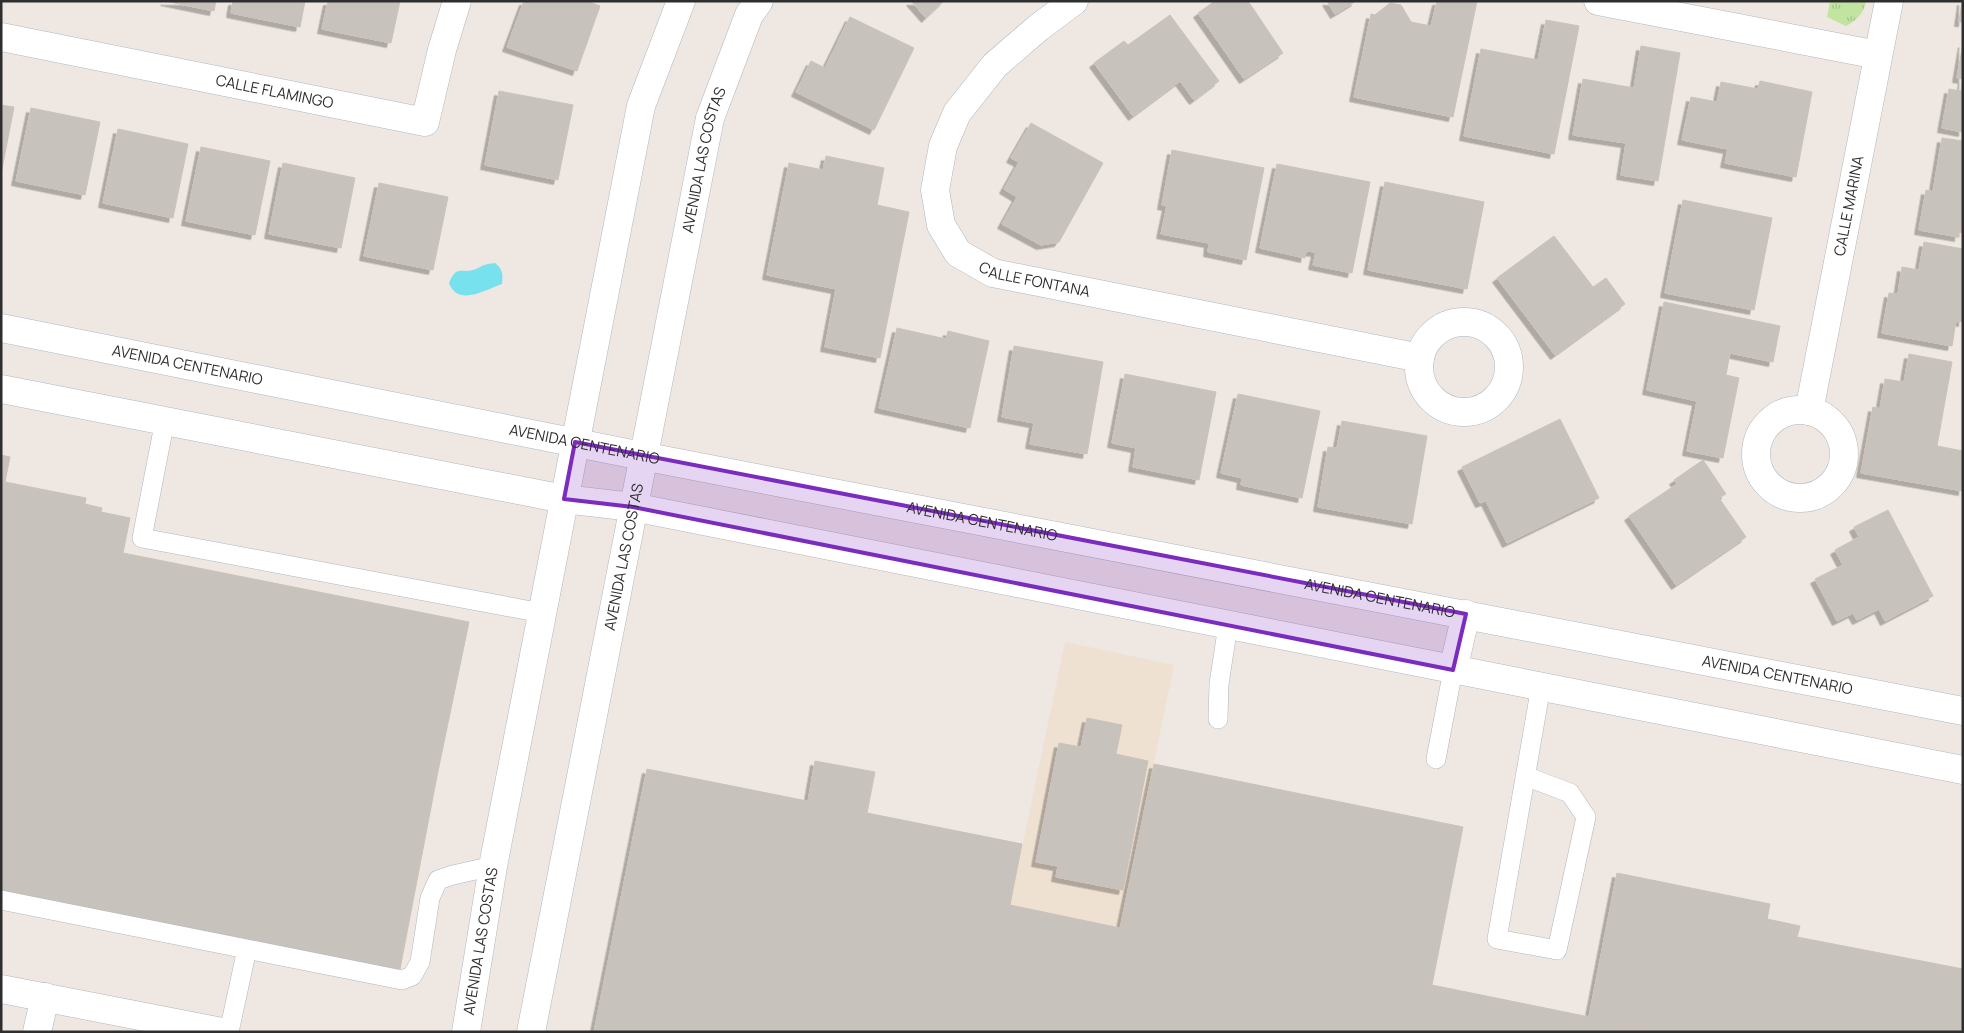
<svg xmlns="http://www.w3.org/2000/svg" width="1964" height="1033" viewBox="0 0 1964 1033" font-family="Manrope,sans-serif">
<defs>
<pattern id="park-tufts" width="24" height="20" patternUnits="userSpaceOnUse" patternTransform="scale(1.25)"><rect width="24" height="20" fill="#c1e49f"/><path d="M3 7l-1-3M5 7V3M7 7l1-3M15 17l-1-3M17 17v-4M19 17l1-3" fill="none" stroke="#a6c489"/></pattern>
<filter id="shadow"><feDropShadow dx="-4.5" dy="4.5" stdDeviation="0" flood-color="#0004"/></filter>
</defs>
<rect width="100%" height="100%" fill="#efe7e1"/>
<path fill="#efe1d2" d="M1065 642 1174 665 1120 928 1010 905Z"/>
<path fill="url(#park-tufts)" d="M1830 1H1866C1864 13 1857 20 1846 26L1827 17Z"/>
<path fill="#77e1ee" d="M495 263C503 269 503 275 502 284 485 290 458 307 449 283 457 263 462 275 476 269 484 265 485 264 495 263Z"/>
<path fill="#c8c2bc" stroke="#cbc2ba" filter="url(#shadow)" d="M165 1H216L214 11Z
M233 1H305L300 27 231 13Z
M328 1H400L391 43 322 29Z
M524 1H587L600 6 577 71 507 47Z
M911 1H944L926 18Z
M1215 1H1248L1283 53 1244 79 1198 13Z
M1327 1H1356L1335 14Z
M1437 1H1477L1453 117 1354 97 1371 14 1375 15 1390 3 1401 5 1411 22 1431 26Z
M1962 1H1963V22H1959Z
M1170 15 1219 81 1194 100 1180 81 1133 116 1094 63 1124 41 1128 45Z
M850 17 914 48 874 130 796 92 811 61 825 68Z
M1546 20 1579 26 1554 154 1464 136 1481 49 1538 60Z
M1963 43V132L1942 128 1949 89 1961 91 1963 79 1957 78Z
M1641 46 1680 53 1658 181 1621 175 1626 143 1573 135 1583 79 1634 88Z
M1760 81 1812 92 1796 177 1725 163 1728 149 1682 140 1691 97 1717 102 1721 82 1758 89Z
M499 91 573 105 558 180 485 165Z
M1 105 14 107 1 174Z
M31 108 100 122 85 195 16 181Z
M1031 123 1103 163 1059 242 1041 245 1002 224 1017 197 1004 189 1019 162 1011 158Z
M118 129 188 144 173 218 103 203Z
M1942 138 1963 141V233L1959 232V237L1919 230 1926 190 1933 192Z
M201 147 270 161 255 235 186 221Z
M1172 150 1264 168 1246 260 1208 252 1209 243 1161 234 1167 206 1162 205Z
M826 156 884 168 877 205 909 212 880 358 825 347 836 289 767 275 789 163 823 170Z
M283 163 355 178 341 248 269 234Z
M1277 164 1370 182 1352 273 1313 265 1316 252 1306 251 1305 258 1260 248Z
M1385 182 1484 202 1467 289 1368 270Z
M379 183 448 197 433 270 364 256Z
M1683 200 1772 218 1754 310 1665 293Z
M1554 236 1593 287 1606 278 1625 304 1555 355 1497 278Z
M1924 242 1963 249V322L1956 321 1952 346 1882 333 1889 293 1898 294 1902 267 1919 270Z
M1664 302 1780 326 1773 362 1730 353 1726 375 1739 378 1723 458 1687 451 1697 401 1647 390Z
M897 328 946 339 948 331 989 341 970 428 879 408Z
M1014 346 1103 362 1087 454 1030 444 1034 423 1002 417Z
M1909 354 1952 362 1937 446 1963 451V491L1861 473 1873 407 1880 409 1885 379 1904 382Z
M1125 374 1216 392 1199 480 1133 467 1136 448 1112 443Z
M1238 394 1320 411 1302 498 1241 485 1242 478 1221 473Z
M1560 419 1599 498 1507 543 1486 501 1480 503 1462 467Z
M1342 421 1427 436 1412 524 1318 507 1328 447 1337 448Z
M1 455 10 457 5 482 81 497 42 698 1 690Z
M1703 460 1726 494 1719 498 1746 537 1676 585 1629 516 1677 484 1674 480Z
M81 497 86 498 85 504 102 508 101 512 130 518 123 553 469 622 437 776 42 698Z
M1888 510 1933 596 1885 621 1879 609 1857 620 1853 613 1837 621 1815 579 1843 565 1835 550 1859 537 1854 527Z
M1 690 437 776 400 969 1 890Z
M1087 718 1122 725 1116 754 1148 761 1123 890 1056 877 1058 866 1036 862 1059 743 1081 747Z
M815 761 875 772 867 813 808 802Z
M1154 764 1463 827 1432 985 1121 924Z
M647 769 1022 844 1010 905 1120 928 1099 1032H594Z
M1617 873 1770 904 1745 1032H1663L1589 1017Z
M1767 919 1800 926 1797 937 1963 969V1032H1745Z
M1121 924 1273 955 1258 1032H1099Z
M1273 955 1432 985 1422 1032H1258Z
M1432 985 1663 1032H1422Z"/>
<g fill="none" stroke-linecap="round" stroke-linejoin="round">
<defs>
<path id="service" d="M165 420 142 538 542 613
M1218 719 1219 684 1228 625
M1436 759 1453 670
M1525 776 1570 793 1586 817 1557 950 1497 939 1541 686
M1 900 402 980 412 976 420 962 430 898 438 880 453 875 493 866
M229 1032 247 949"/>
<g id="minor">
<path id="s1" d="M1074 1 1038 28 995 65 957 113 943 146 935 190 941 225 958 253 993 273 1420 358"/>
<path d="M1598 1 1878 55"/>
<path id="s2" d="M1 37 425 122 442 50 457 1"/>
<circle cx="1464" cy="367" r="45"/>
<circle cx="1800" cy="454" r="44"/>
<path id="s3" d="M1809 411 1889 1"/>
</g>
<g id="tertiary">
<path d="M1 989 222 1032"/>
<path d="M37 1032 45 997"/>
<path id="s4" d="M466 1032 493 866 641 106 681 1"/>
<path id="s5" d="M531 1032 710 118 749 15 759 1"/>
</g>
<g id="secondary">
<path id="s6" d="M1 328 642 456 1963 711"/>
<path d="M1 389 564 499 633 507 1963 770"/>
<path d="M1453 670 1466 614"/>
</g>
</defs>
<use href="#service" stroke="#b1b6be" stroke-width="20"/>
<use href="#minor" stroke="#b1b6be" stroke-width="29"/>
<use href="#tertiary" stroke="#b1b6be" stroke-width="29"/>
<use href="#secondary" stroke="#b1b6be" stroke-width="29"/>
<use href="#service" stroke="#fff" stroke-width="19"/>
<use href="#minor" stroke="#fff" stroke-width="28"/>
<use href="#tertiary" stroke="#fff" stroke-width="28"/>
<use href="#secondary" stroke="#fff" stroke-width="28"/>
</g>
<path fill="#7b2cbf" fill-opacity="0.2" stroke="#7b2cbf" stroke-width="4" stroke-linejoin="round" d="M575 442 1466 614 1453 670 633 507 564 499Z"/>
<g text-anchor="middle" stroke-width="4.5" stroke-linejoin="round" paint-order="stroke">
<g font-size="15" fill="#2e2e2e" stroke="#fff">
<text dy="5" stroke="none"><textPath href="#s2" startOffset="279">CALLE FLAMINGO</textPath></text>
<text dy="5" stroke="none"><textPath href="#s5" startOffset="889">AVENIDA LAS COSTAS</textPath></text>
<text dy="5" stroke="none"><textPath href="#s3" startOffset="209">CALLE MARINA</textPath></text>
<text dy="5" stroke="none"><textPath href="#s1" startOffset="394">CALLE FONTANA</textPath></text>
<text dy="5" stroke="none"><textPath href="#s6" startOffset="190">AVENIDA CENTENARIO</textPath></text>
<text dy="5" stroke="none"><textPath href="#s6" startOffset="595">AVENIDA CENTENARIO</textPath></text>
<text dy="5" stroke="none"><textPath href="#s6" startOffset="1000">AVENIDA CENTENARIO</textPath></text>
<text dy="5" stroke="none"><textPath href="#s5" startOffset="484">AVENIDA LAS COSTAS</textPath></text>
<text dy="5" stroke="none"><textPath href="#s6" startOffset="1405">AVENIDA CENTENARIO</textPath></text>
<text dy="5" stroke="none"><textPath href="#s6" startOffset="1810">AVENIDA CENTENARIO</textPath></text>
<text dy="5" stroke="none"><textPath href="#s4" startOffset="92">AVENIDA LAS COSTAS</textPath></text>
</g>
</g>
<rect width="1964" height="1033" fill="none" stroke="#2e2e2e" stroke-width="5"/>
</svg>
